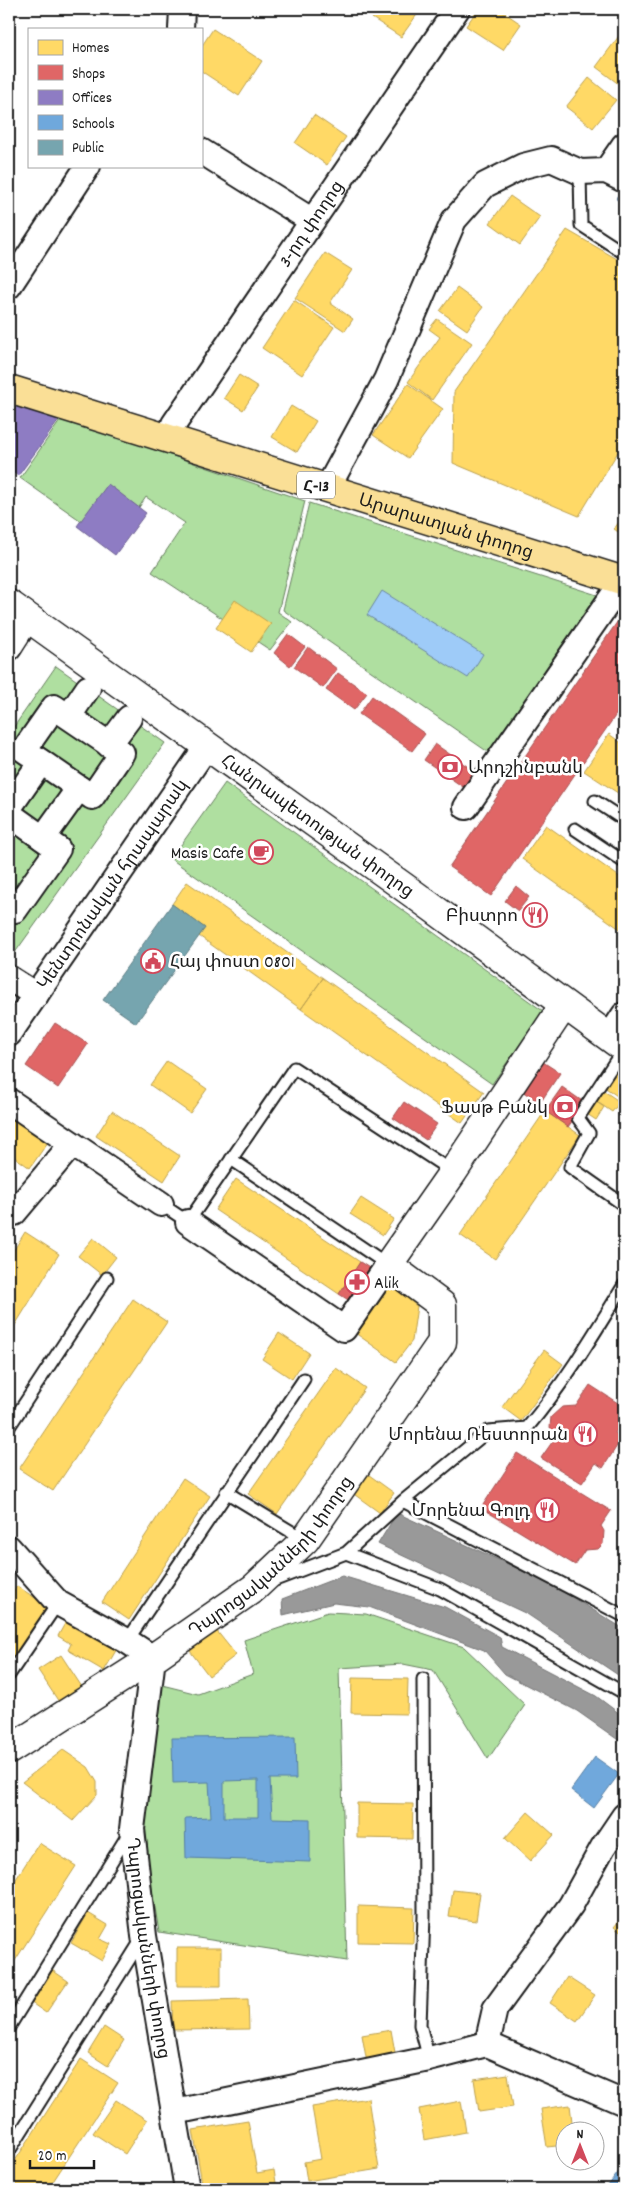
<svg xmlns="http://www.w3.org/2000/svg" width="633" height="2198" viewBox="0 0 633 2198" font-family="Dekko,'Noto Sans Armenian',sans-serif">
<rect width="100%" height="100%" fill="#fff"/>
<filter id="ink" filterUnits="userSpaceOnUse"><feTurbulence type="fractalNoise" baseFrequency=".02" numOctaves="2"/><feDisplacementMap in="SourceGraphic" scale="10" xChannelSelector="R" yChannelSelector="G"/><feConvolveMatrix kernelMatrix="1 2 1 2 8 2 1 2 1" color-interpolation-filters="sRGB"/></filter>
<g filter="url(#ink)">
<path fill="#afdfa0" stroke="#667e5e" d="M62 418 305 501 278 612 292 622 270 650 152 572 185 523 146 497 114 544 20 478Z
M309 503 597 595 488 752 283 610Z
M56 666 165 743 14 954 9 950V734Z
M225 783 543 1011 492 1084 171 859Z
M328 1612 366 1614 464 1647 525 1705 488 1759 433 1670 403 1664 339 1668 347 1961 159 1932 141 1823 162 1685 198 1694 253 1674 244 1640Z"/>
<path fill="#9ecbf8" stroke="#6a85a0" d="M382 591 483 654 468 678 367 615Z"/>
<path fill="#ffd966" stroke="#bba050" d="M378 9H421L401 37 372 18Z
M478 9H499L521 24 503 50 466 26Z
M213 29 262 61 239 96 201 71V47Z
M619 36 624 40V88L596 67Z
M589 78 616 100 593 128 566 107Z
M314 115 346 137 327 165 295 143Z
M510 196 540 217 520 245 490 223Z
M567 230 624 263V442L579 516 453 463 454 392Z
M325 253 352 270 330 303 353 319 345 331 295 298Z
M457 288 483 307 467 330 440 311Z
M294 300 334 327 302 375 262 348Z
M437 319 472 343 432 400 408 382 440 337 429 329Z
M239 375 258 387 243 410 224 398Z
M408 384 443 409 408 458 373 435Z
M291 406 316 421 297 452 272 437Z
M624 515V536L614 529Z
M235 600 271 624 251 652 216 628Z
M609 734 624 745V797L584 771Z
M546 825 624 880V932L522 859Z
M187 882 323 978 301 1009 199 936 205 928 172 904Z
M323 978 484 1092 462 1123 301 1009Z
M167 1061 207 1089 190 1113 150 1085Z
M614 1070 622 1076 617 1084 624 1088 620 1098 603 1086Z
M601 1089 620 1102 612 1112 593 1099Z
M593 1100 604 1107 596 1120 584 1112Z
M112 1111 180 1156 164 1181 96 1136Z
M545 1111 580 1135 495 1259 460 1235Z
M9 1116 48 1142 30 1168 9 1153Z
M236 1179 360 1262 339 1294 215 1210Z
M361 1198 394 1219 383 1235 350 1214Z
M25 1232 59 1254 9 1335V1258Z
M93 1238 116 1257 102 1275 78 1256Z
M387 1283 417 1306 412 1341 396 1362 351 1330Z
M133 1299 167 1322 53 1491 19 1469Z
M279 1333 309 1353 292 1379 262 1359Z
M544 1350 563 1364 521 1421 502 1407Z
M336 1368 365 1388 277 1514 248 1494Z
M365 1472 394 1493 380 1513 351 1492Z
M183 1478 210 1496 129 1620 102 1602Z
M17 1586 49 1607 9 1667V1597Z
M68 1618 118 1647 104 1671 68 1650 71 1644 58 1636Z
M216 1630 236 1655 209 1676 190 1651Z
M61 1655 82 1687 59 1702 38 1670Z
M352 1678 408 1679 407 1714 351 1713Z
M63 1750 88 1767 97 1782V1795L73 1821 22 1782Z
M357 1803 413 1804 412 1839 357 1838Z
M528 1812 554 1835 530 1861 505 1838Z
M39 1843 76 1866 9 1970V1890Z
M453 1890 480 1893 476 1921 449 1917Z
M358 1906 414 1908 413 1943 358 1942Z
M88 1913 108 1925 100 1939 111 1944 102 1961 71 1943Z
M624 1915V1935L614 1927Z
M177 1948H221V1986H177Z
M52 1970 68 1981 46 2013 30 2002Z
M567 1977 595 1995 577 2021 550 2003Z
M248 1999 249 2029 173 2030 172 2001Z
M104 2027 124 2040 108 2066 88 2053Z
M391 2030 396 2058 367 2063 362 2035Z
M81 2059 118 2083 48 2189H9V2170Z
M508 2074 513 2107 479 2112 474 2079Z
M368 2098 379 2169 307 2181 304 2162 321 2159 312 2107Z
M116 2100 147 2120 125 2154 93 2133Z
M461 2101 466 2132 424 2140 419 2109Z
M570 2105 573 2130H566V2145L547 2147 541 2109Z
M248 2121 257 2173 274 2170 277 2189H203L193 2130Z"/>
<path fill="#e06666" stroke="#a55050" d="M624 612V703L491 896 449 867Z
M288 634 305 647 290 666 274 653Z
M308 647 337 669 323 688 294 667Z
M338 673 367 693 354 710 326 690Z
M372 696 425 734 412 751 359 714Z
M435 744 477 773 466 789 424 760Z
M516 886 529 897 518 911 505 901Z
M55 1023 88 1044 58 1088 26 1066Z
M543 1062 560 1073 540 1103 522 1091Z
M562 1087 585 1103 568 1127 545 1111Z
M404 1102 437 1124 426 1140 393 1118Z
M360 1262 374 1271 353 1303 339 1294Z
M590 1385 624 1407V1419L615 1433 622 1438 603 1468 596 1463 582 1483 541 1458 555 1438 550 1427 551 1417 562 1407 576 1406Z
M517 1453 611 1511 601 1526 604 1531 603 1544 598 1549 585 1550 575 1565 481 1508Z"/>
<path fill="#8e7cc3" stroke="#6c5f91" d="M11 401 62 416 18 476 9 469V404Z
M108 484 146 513 115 555 77 526Z"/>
<path fill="#6fa8dc" stroke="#567ea2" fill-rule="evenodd" d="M295 1737 296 1779H270L272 1818 310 1819V1862L186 1858 185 1818 211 1817 209 1782 173 1783 172 1738ZM258 1780V1817H224V1781Z
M595 1757 619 1774 594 1808 571 1790Z
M624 2165V2189H613L608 2186Z"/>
<path fill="#76a5af" stroke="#5b7c83" d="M172 904 205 928 136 1023 103 1000Z"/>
<path fill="#999" stroke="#747474" d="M397 1513 549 1583 624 1629V1679L527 1614 378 1544Z
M342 1576 445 1607 500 1637 502 1647 596 1696 624 1717V1744L577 1711 505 1674 484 1650 369 1607 334 1603 283 1615 282 1599Z"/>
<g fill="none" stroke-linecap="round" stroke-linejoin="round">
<path stroke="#6a85a0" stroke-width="6" d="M619 198 624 201"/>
<defs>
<path id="lane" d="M580 172 581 225 624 253
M595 801 624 820
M575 829 624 862
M624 1048 578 1118 589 1133 570 1167 624 1205
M231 1159 388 1265
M161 1204 188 1222 294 1068 453 1172
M9 1427 107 1278
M226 1492 305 1540
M403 1501 624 1616
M346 1553 403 1501 488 1431 527 1428C564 1384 594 1334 624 1285
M275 1580 346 1553 440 1589 624 1693
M127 1641 304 1379
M9 1675 58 1603
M423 1679 424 1916 420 2025 429 2059
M9 2027 129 1833
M9 2151 142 1939"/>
<g id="street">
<path d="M181 29 182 9"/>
<path d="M201 151 311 220"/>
<path d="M606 171 624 145"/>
<path d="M9 286 88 166"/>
<path id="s1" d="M168 439 174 424 457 9"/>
<path d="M327 489 386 380 454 220 485 185 523 166 551 159 580 172 606 171 624 180"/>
<path d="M9 648 28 618"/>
<path d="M54 707 122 753 92 797 24 750Z"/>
<path d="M69 716 88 688"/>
<path d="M109 745 129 718"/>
<path d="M466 807 623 581"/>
<path d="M9 808 41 762"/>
<path d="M9 814 58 849 15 910 9 905"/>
<path d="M43 838 79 788"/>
<path d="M9 978 36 995"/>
<path id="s2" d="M9 1034 207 746"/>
<path d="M609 1038 624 1015"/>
<path d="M9 1101 161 1204"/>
<path d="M14 1213 72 1144"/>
<path d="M188 1222 344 1329 388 1265"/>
<path id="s3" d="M9 1548 58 1603 127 1641 153 1658 132 1829 144 1936 187 2189"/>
<path d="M487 2044 495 2009 571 1905 603 1847 624 1816"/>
<path d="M175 2112 429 2059 487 2044 624 2103"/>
</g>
<g id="secondary">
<path id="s4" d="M9 604 415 895 624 1048"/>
<path id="s5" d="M9 1750 153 1658 254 1588 305 1540 442 1342V1305L388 1265 453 1172 564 1005"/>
</g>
<g id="primary">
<path id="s6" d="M9 389 624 581"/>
</g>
</defs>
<use href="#lane" stroke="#1c1c1c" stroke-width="15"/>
<use href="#street" stroke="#1c1c1c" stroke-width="28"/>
<use href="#secondary" stroke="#1c1c1c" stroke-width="31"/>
<use href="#primary" stroke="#1c1c1c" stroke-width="31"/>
<use href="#lane" stroke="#fff" stroke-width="11"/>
<use href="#street" stroke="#fff" stroke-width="24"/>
<use href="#secondary" stroke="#fff" stroke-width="28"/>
<use href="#primary" stroke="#fadf96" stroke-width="28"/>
</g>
</g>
<defs>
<symbol id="bank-ring" viewBox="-11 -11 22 22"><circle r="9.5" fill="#fff" stroke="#d1495b" stroke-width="1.5"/><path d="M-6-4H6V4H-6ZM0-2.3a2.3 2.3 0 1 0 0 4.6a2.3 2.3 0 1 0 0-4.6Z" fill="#d1495b"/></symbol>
<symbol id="cafe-ring" viewBox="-11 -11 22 22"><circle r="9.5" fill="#fff" stroke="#d1495b" stroke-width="1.5"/><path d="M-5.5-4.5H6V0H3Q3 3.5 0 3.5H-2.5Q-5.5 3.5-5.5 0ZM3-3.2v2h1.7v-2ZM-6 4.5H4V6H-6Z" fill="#d1495b"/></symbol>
<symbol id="restaurant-ring" viewBox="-11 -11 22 22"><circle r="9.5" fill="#fff" stroke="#d1495b" stroke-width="1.5"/><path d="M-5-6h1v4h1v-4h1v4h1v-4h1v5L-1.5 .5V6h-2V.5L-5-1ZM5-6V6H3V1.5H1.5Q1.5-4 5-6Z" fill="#d1495b"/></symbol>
<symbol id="civic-ring" viewBox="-11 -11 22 22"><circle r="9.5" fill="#fff" stroke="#d1495b" stroke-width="1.5"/><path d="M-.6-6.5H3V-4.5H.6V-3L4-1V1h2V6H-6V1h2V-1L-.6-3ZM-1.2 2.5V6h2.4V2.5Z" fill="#d1495b"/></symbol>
<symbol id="pharmacy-ring" viewBox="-11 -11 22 22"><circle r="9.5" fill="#fff" stroke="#d1495b" stroke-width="1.5"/><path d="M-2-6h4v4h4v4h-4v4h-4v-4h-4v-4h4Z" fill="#d1495b"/></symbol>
</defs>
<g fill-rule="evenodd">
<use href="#bank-ring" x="436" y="753" width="28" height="28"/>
<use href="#cafe-ring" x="247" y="838" width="28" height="28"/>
<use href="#restaurant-ring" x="521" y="901" width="28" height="28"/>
<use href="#civic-ring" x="139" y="947" width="28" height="28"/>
<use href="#bank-ring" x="551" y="1093" width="28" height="28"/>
<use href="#pharmacy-ring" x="343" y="1268" width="28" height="28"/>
<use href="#restaurant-ring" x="571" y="1420" width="28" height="28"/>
<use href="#restaurant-ring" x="533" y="1496" width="28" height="28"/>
</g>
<g text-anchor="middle" stroke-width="5" stroke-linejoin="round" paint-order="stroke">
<rect fill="#fff" stroke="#606060" stroke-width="1" x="297" y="471.5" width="38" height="27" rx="4"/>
<g font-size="16" font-weight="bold" fill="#1c1c1c">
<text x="316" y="491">Հ-13</text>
</g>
<g font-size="18" fill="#1c1c1c" stroke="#fff">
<text dy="6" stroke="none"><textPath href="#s1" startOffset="259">3-րդ փողոց</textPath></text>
<text dy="6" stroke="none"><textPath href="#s6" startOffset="458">Արարատյան փողոց</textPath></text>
<text dy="6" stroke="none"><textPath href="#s4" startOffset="380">Հանրապետության փողոց</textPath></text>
<text dy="6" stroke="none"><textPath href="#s2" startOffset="182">Կենտրոնական հրապարակ</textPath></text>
<text dy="6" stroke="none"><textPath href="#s5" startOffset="328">Դպրոցականների փողոց</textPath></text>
<text dy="6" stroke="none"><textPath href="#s3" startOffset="476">Դպրոցականների փողոց</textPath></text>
</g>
<g font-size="18" fill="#1c1c1c" stroke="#fff" text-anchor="end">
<text x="468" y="773" text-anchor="start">Արդշինբանկ</text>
<text x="244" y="858">Masis Cafe</text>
<text x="518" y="921">Բիստրո</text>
<text x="170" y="967" text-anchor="start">Հայ փոստ 0801</text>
<text x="548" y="1113">Ֆասթ Բանկ</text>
<text x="374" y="1288" text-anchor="start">Alik</text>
<text x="568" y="1440">Մորենա Ռեստորան</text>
<text x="530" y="1516">Մորենա Գոլդ</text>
</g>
</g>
<rect width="633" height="2198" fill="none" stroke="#fff" stroke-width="30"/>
<rect x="15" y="15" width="603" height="2168" fill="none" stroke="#1c1c1c" stroke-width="2" filter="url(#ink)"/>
<rect x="28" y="28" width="175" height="140" fill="#ffffff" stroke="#a4a4a4"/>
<rect x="38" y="40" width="25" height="15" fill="#ffd966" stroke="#a4a4a4"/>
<text x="72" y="52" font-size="15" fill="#1c1c1c">Homes</text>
<rect x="38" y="65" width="25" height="15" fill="#e06666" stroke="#a4a4a4"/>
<text x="72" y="78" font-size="15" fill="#1c1c1c">Shops</text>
<rect x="38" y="90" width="25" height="15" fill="#8e7cc3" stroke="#a4a4a4"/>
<text x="72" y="102" font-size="15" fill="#1c1c1c">Offices</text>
<rect x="38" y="115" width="25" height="15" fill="#6fa8dc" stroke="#a4a4a4"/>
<text x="72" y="128" font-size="15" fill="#1c1c1c">Schools</text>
<rect x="38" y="140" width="25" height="15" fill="#76a5af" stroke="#a4a4a4"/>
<text x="72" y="152" font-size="15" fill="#1c1c1c">Public</text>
<g transform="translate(580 2146)"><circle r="24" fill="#ffffff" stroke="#a4a4a4"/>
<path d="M0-4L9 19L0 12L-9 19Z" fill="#d1495b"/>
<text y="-8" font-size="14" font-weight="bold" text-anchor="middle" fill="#1c1c1c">N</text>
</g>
<path d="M30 2160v8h64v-8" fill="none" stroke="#1c1c1c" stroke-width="2.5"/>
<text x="38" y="2160" font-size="15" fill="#1c1c1c" stroke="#ffffff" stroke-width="4" paint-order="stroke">20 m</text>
</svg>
